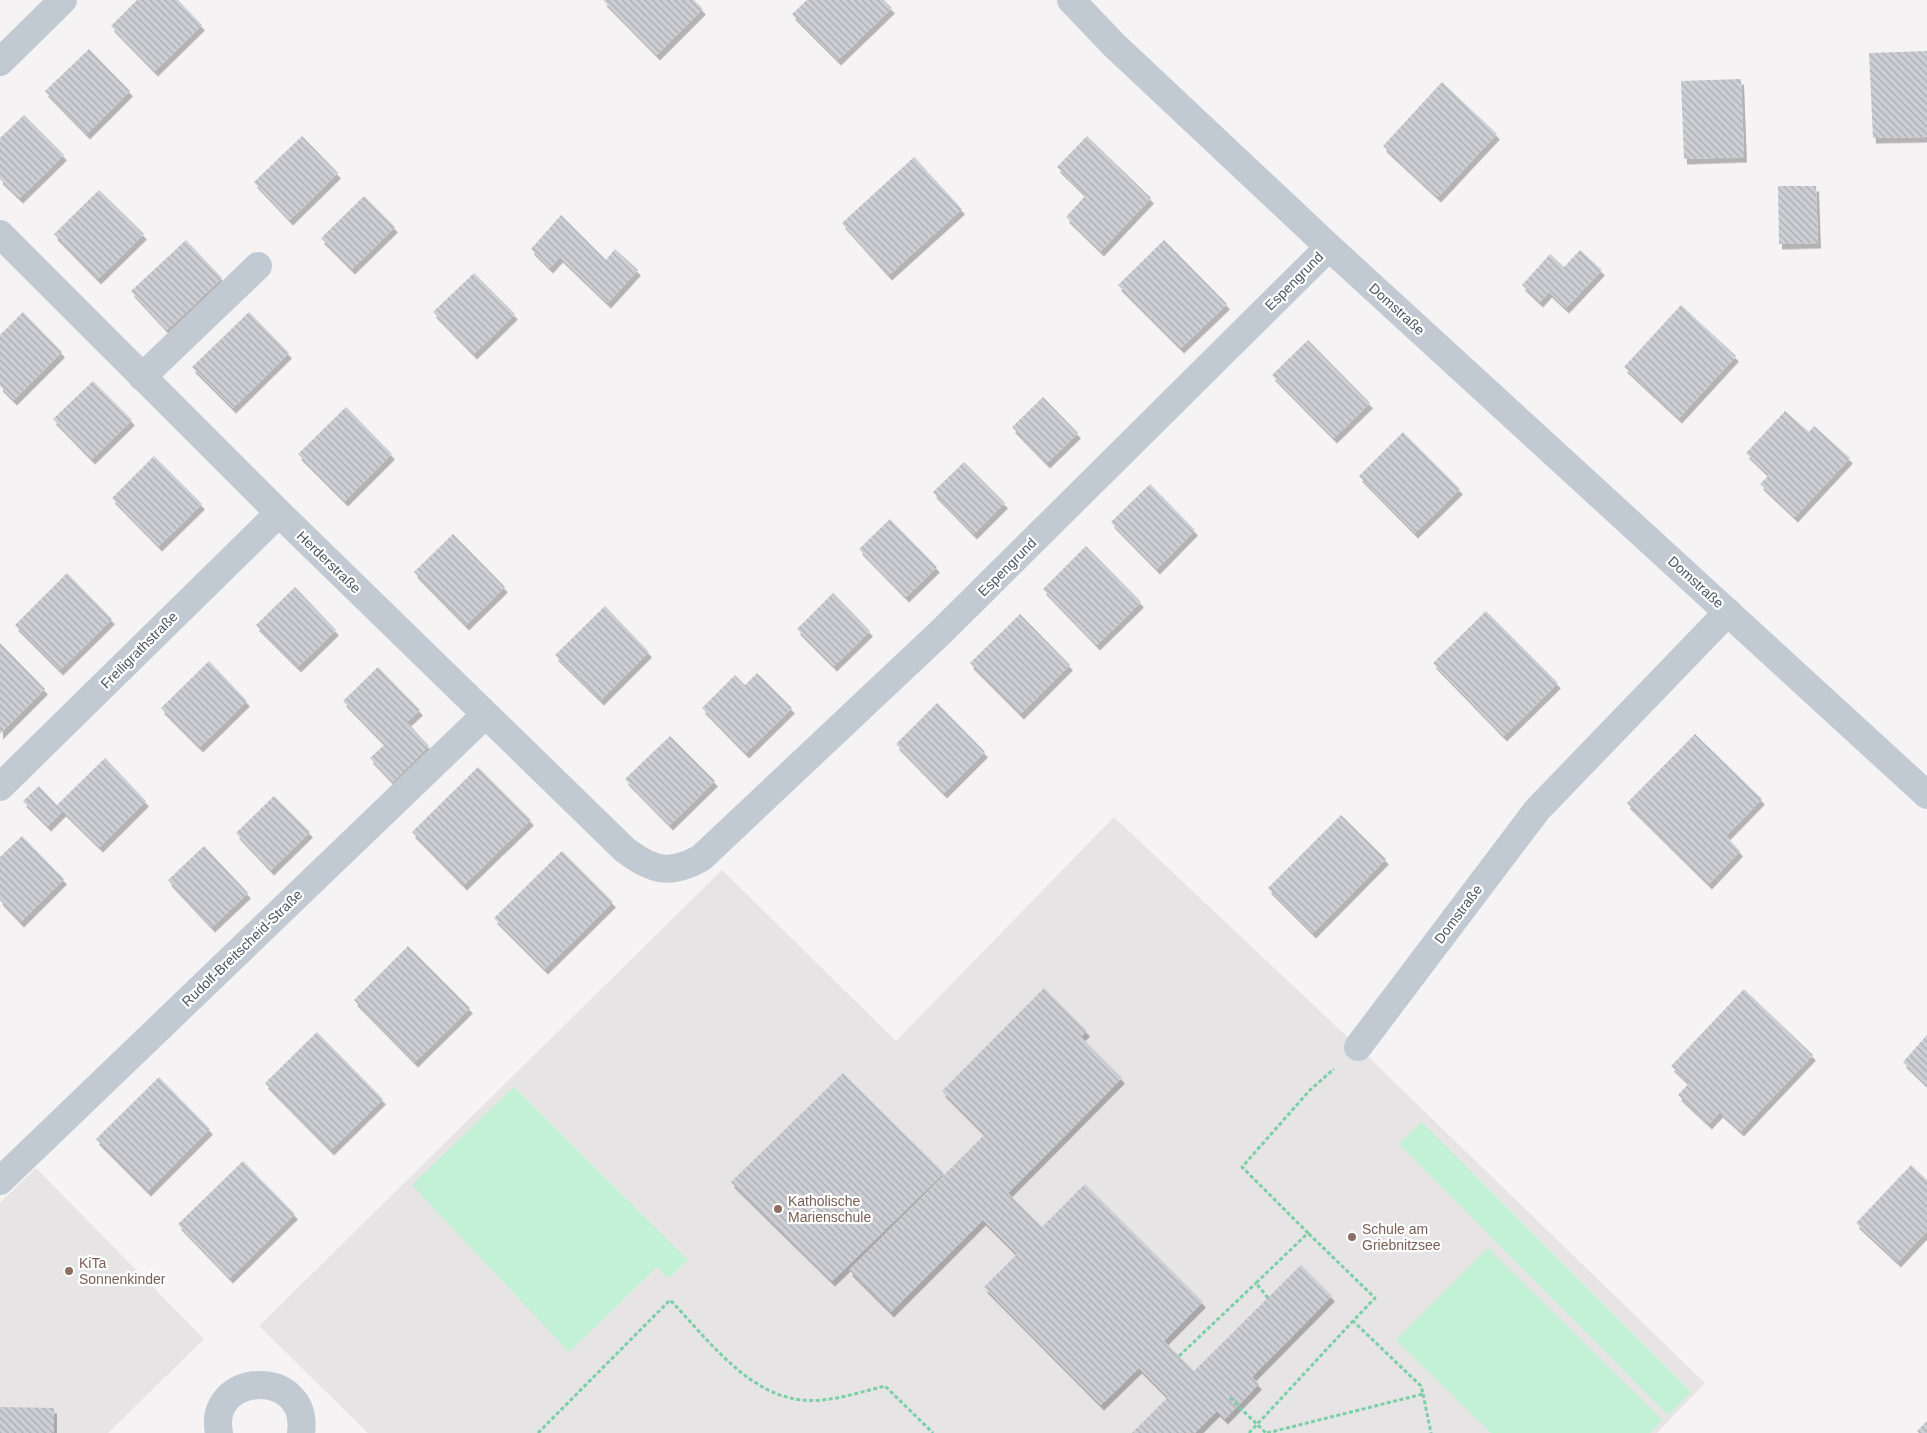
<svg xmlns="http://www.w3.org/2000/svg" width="1927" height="1433" viewBox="0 0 1927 1433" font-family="Helvetica,sans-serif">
<defs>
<pattern id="building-back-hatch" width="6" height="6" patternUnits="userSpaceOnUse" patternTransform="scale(1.25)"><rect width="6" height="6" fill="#cdcfd5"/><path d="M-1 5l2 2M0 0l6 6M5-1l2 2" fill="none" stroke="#a8abb0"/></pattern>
<filter id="shadow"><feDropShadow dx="3" dy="5.5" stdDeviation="0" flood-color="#0004"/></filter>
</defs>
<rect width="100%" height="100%" fill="#f5f3f3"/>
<path fill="#e6e4e5" d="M1114 817 1358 1047 1705 1383 1657 1433H368L259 1326 722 870 896 1041Z
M36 1168 204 1339 108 1433H0V1203Z"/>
<path fill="#c3f1d5" d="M514 1087 688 1260 669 1278 657 1267 569 1352 412 1185Z
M1422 1122 1691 1392 1668 1415 1399 1144Z
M1488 1248 1662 1420 1650 1433H1491L1396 1340Z"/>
<path fill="url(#building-back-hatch)" filter="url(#shadow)" d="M137 0H178L202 25 155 71 111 26Z
M603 0H694L703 9 657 55Z
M807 0H884L892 8 838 60 792 14Z
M89 49 130 91 87 134 45 91Z
M1927 51V137L1873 138 1869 53Z
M1741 79 1744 157 1684 159 1681 81Z
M1442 82 1497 134 1438 197 1383 146Z
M24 115 64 155 20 198 0 179V138Z
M302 136 338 173 290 220 254 182Z
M1087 136 1151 198 1101 251 1066 217 1086 195 1057 167Z
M914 157 962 209 889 275 842 223Z
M1778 186H1816L1818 243 1779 244Z
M99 190 144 234 98 279 54 234Z
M364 196 395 227 352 269 321 238Z
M561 215 606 260 615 249 638 270 608 303 560 257 550 268 531 249Z
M186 240 222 278 167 330 131 291Z
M1164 240 1227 304 1181 348 1118 285Z
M1580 250 1602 270 1566 308 1549 292 1540 302 1522 285 1550 254 1564 267Z
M474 273 515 314 474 354 433 312Z
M1681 305 1736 356 1679 418 1624 367Z
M23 312 62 352 14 400 0 386V335Z
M249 312 289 353 233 408 192 367Z
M1308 340 1370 403 1334 438 1272 375Z
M93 381 132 420 92 459 53 419Z
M1043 397 1078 433 1047 463 1012 427Z
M346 407 392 454 345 501 298 454Z
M1785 411 1809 432 1814 426 1850 458 1795 517 1760 484 1769 475 1746 453Z
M1403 432 1460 489 1415 533 1359 476Z
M154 456 202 504 159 546 112 498Z
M964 462 1005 503 974 534 933 492Z
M1150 484 1195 530 1157 569 1111 522Z
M890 519 937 567 906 597 859 549Z
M453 534 505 587 466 625 414 572Z
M1086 546 1141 602 1097 645 1043 589Z
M67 573 112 619 60 670 15 625Z
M295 587 336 630 298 667 256 625Z
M833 593 870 631 834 666 797 629Z
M605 606 649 652 601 700 555 655Z
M1486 611 1558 683 1504 736 1433 663Z
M1020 614 1070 665 1021 714 970 663Z
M0 643 45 689 0 734Z
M209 661 247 701 200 747 161 708Z
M378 667 420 710 407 722 429 746 393 782 370 758 385 744 343 701Z
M757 673 792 708 746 753 702 708 735 675 745 685Z
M937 703 985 752 944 793 896 744Z
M1695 734 1762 799 1726 836 1740 851 1709 884 1627 803Z
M670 736 715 781 670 825 625 779Z
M105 758 146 801 100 847 63 811 48 826 23 801 39 786 57 805Z
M478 767 531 820 464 885 412 832Z
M274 796 310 832 271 870 236 833Z
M1341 815 1386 859 1313 933 1268 888Z
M22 836 64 879 21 922 0 900V857Z
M204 846 248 893 212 927 168 880Z
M562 851 613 902 545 969 494 918Z
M408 946 470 1008 415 1062 354 1000Z
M1044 988 1087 1031 1081 1037 1122 1078 1008 1193 1042 1227 1085 1184 1203 1302 1164 1341 1194 1371 1301 1265 1332 1296 1252 1377 1259 1384 1225 1419 1217 1411 1195 1433H1132L1168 1397 1139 1368 1101 1405 984 1287 1017 1254 983 1220 891 1312 849 1270 985 1134 942 1091Z
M1744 989 1813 1055 1741 1131 1720 1112 1709 1124 1678 1095 1689 1083 1671 1066Z
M317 1032 383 1099 331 1150 265 1083Z
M1927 1035V1085L1903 1062Z
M843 1073 944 1173 832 1281 731 1182Z
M159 1077 210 1129 148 1191 96 1139Z
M243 1161 295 1214 230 1278 178 1224Z
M1911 1165 1927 1180V1231L1898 1262 1856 1223Z
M0 1407 54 1408V1433H0Z
M1927 1421V1433H1919L1917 1431Z"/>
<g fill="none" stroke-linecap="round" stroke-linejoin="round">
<path stroke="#7ad0a6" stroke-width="3" stroke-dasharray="4 2.5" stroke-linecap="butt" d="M1268 1298 1256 1283 1308 1233 1242 1167 1310 1090 1334 1069
M1179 1356 1256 1283
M1423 1394 1431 1433
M1230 1398 1266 1433
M538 1433 670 1300C712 1343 755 1407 822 1400 843 1398 865 1391 885 1386L933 1433
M1249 1433 1353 1321
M1267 1433 1423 1394 1421 1386 1353 1321 1375 1298 1308 1233"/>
<path stroke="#c1cad2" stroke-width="28" d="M1071 0 1114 45 1329 247 1927 795
M0 62 63 0
M0 234 279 513 625 850C652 870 669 876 701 858L942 631 1329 247
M142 377 258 266
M0 787 279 513
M1358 1047 1537 810 1728 612
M0 1181 485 715
M219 1433C207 1371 310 1367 301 1433"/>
</g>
<g fill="#8d6e63" stroke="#fff" stroke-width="2">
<circle cx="778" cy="1209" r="5"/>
<circle cx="1352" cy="1237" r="5"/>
<circle cx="69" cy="1271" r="5"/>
</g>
<g text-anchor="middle" stroke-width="4.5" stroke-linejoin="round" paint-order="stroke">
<g font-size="14" fill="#4a5661" stroke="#fff">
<text transform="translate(1294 281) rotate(-45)" y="5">Espengrund</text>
<text transform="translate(1397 309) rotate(42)" y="5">Domstraße</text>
<text transform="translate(329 562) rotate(44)" y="5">Herderstraße</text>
<text transform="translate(1007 567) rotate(-45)" y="5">Espengrund</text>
<text transform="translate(1696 582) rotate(42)" y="5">Domstraße</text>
<text transform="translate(139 650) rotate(-45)" y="5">Freiligrathstraße</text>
<text transform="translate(1458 914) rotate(-53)" y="5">Domstraße</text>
<text transform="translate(242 948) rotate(-44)" y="5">Rudolf-Breitscheid-Straße</text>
</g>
<g font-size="14" fill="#785e54" stroke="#fff" text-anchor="start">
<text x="788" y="1206">Katholische<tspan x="788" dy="16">Marienschule</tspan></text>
<text x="1362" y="1234">Schule am<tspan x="1362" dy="16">Griebnitzsee</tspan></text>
<text x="79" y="1268">KiTa<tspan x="79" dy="16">Sonnenkinder</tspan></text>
</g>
</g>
</svg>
